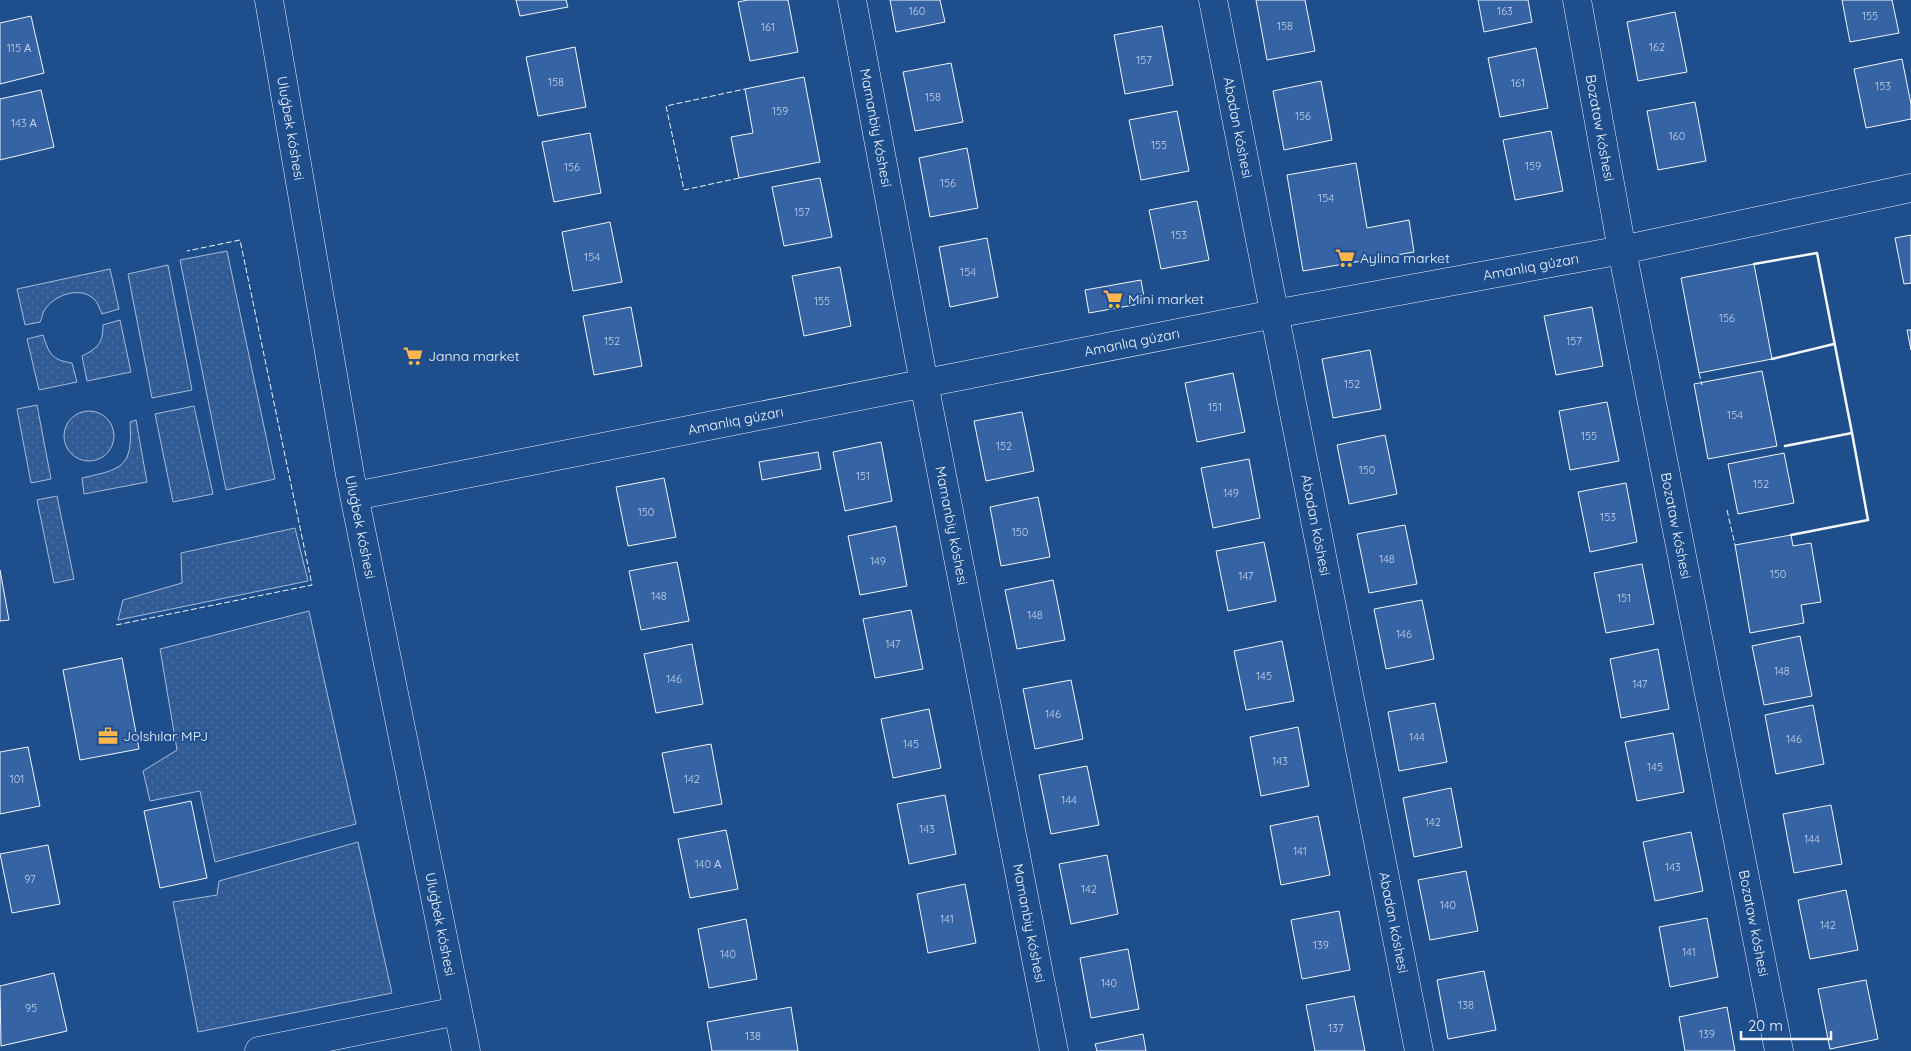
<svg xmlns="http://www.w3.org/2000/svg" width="1911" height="1051" viewBox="0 0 1911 1051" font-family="Quicksand,sans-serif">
<defs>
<pattern id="grass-dots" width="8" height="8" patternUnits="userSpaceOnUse" patternTransform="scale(1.25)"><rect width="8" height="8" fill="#305b95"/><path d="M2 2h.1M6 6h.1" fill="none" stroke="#4e73a5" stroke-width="1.8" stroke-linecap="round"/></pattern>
</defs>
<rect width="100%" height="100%" fill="#1f4e8c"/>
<path fill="url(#grass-dots)" stroke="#a8bbd7" d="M227 251 275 479 226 490 180 260Z
M168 265 192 390 152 398 128 274Z
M110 269 119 309 102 314C100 310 98 303 95 300 81 285 53 295 44 311 42 314 42 319 40 322L25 325 17 289Z
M120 320 131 372 87 381 82 356C98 348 103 343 103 325Z
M43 335C49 353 51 360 72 363L77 382 39 390 27 339Z
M37 405 51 479 31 483 17 409Z
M194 406 213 494 173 502 155 414Z
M64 436a25 25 0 1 1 50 0a25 25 0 1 1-50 0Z
M136 420 147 482 84 494 82 478C123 469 133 467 130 422Z
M57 496 74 579 54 583 37 500Z
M295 528 308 581 118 620 123 600 182 583 181 553Z
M309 611 356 824 215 862 200 791 150 801 143 771 177 750 160 649Z
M358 842 392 993 198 1032 173 902 217 895 219 881Z"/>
<path fill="#3563a3" stroke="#f2f6ff" d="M516 0H566L568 7 520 16Z
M748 0H788L798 52 750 61 738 2Z
M890 0H940L945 22 896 32Z
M1256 0H1305L1315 51 1267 60Z
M1478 0H1528L1532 22 1484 32Z
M1842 0H1892L1899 33 1850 42Z
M1675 12 1687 72 1638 81 1627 22Z
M31 16 44 73 0 84V23Z
M1162 26 1173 85 1125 94 1114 35Z
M575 47 586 107 538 116 526 57Z
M1536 48 1548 108 1500 117 1488 58Z
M1902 59 1911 104V119L1866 128 1854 69Z
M951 63 963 122 915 131 903 72Z
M804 77 820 162 739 178 731 137 753 133 745 89Z
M1321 81 1332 140 1284 150 1273 91Z
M41 90 54 147 0 160V99Z
M1695 102 1706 161 1658 170 1647 111Z
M1177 111 1189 171 1141 180 1129 120Z
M1551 131 1563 191 1515 200 1503 140Z
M590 133 601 193 554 202 542 142Z
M967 148 978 208 930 217 919 158Z
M1356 163 1367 228 1409 220 1414 252 1303 271 1287 175Z
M820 178 832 237 784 246 772 187Z
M1197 201 1209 260 1161 269 1149 210Z
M610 222 622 282 573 291 562 232Z
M1911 235V283L1904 284 1895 238Z
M987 238 998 297 950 307 939 247Z
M1754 264 1772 359 1699 373 1681 278Z
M840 267 851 326 804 336 792 276Z
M1141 280 1145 303 1089 313 1085 290Z
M631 307 642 366 594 375 583 316Z
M1592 307 1603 366 1556 375 1544 316Z
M1907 330H1911V350Z
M1370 350 1381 409 1333 418 1322 359Z
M1762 371 1777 446 1708 459 1694 384Z
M1233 373 1245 432 1197 442 1185 383Z
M1607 402 1619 461 1570 470 1559 411Z
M1022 412 1034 471 986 481 974 421Z
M1385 435 1397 494 1349 504 1337 445Z
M881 442 892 501 845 511 833 452Z
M818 452 821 469 762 480 759 462Z
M1784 453 1794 503 1738 514 1728 464Z
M1249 459 1260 518 1213 528 1201 468Z
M664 478 676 537 628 546 616 487Z
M1626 483 1637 542 1590 552 1578 492Z
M1038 497 1050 557 1001 566 990 507Z
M1405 525 1417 584 1369 593 1357 534Z
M896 526 907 586 860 595 848 536Z
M1791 535 1793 546 1811 543 1821 602 1801 605 1804 623 1750 633 1735 545Z
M1264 542 1276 601 1228 611 1216 551Z
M677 562 689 621 641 630 629 571Z
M1642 564 1654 624 1606 633 1594 573Z
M0 570 9 620 0 621Z
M1053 580 1065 640 1017 649 1005 590Z
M1422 600 1434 659 1386 669 1374 609Z
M911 610 923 669 875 678 863 619Z
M1800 636 1812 696 1764 705 1752 646Z
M1282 641 1294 701 1246 710 1234 651Z
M692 644 703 704 656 713 644 654Z
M1658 649 1669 709 1621 718 1610 659Z
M122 658 139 749 80 760 63 670Z
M1071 680 1083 739 1035 749 1023 689Z
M1435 703 1447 762 1399 771 1388 712Z
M1813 705 1824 764 1776 774 1765 715Z
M929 709 941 768 893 778 881 719Z
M1298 727 1309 786 1261 796 1250 737Z
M1673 733 1684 792 1637 801 1625 742Z
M711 744 722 804 674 813 662 753Z
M28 747 40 806 0 814V752Z
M1087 766 1099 825 1051 834 1039 775Z
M1451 788 1462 847 1414 857 1403 798Z
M945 795 956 854 909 864 897 804Z
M191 801 207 878 160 888 144 811Z
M1831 805 1842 864 1794 873 1783 814Z
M1318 816 1330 875 1281 885 1270 826Z
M726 830 738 889 690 898 678 839Z
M1691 832 1703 891 1655 901 1643 842Z
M48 845 60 904 12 913 0 854Z
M1107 855 1118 914 1071 924 1059 864Z
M1466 871 1478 931 1430 940 1418 880Z
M965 884 976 943 928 953 917 894Z
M1846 890 1858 950 1810 959 1798 900Z
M1339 911 1350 970 1302 979 1291 920Z
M1707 918 1718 977 1670 987 1659 927Z
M746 919 757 979 709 988 698 929Z
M1128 949 1139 1009 1091 1018 1080 958Z
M1484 971 1496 1030 1448 1039 1437 980Z
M54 973 67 1031 1 1046 0 986Z
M1866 980 1878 1039 1830 1049 1818 989Z
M1354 996 1365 1051H1315L1306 1005Z
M791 1007 798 1051H712L707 1022Z
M1727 1007 1735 1051H1685L1679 1017Z
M1143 1034 1146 1051H1097L1095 1044Z"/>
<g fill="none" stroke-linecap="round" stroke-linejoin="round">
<defs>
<g id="minor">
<path id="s1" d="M269 0 350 475 466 1051"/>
<path id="s2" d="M852 0 924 383 1054 1051"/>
<path id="s3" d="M1213 0 1419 1051"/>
<path id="s4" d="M1577 0 1622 250 1779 1051"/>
<path id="s5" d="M355 496 1274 314 1622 250 1911 188"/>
<path d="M259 1051 457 1011"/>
</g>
</defs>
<use href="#minor" stroke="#f2f6ff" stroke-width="29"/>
<use href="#minor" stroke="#1f4e8c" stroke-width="28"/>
<path stroke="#f2f6ff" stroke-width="1" stroke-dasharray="6 2.5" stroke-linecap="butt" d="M739 178 684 190 666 106 745 89
M1699 373 1702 385
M1727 510 1735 545
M116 625 312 585 240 240 187 251"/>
<path stroke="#f2f6ff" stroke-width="2.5" d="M1754 264 1817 253 1852 433 1785 446
M1772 359 1834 344
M1791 535 1868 520 1852 433"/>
</g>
<defs>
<symbol id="supermarket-bare" viewBox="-9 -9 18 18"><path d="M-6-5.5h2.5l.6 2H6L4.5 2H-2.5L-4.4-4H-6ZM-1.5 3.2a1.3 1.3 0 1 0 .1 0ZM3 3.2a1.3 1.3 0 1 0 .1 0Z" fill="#ffb74d" stroke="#1f4e8c" stroke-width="2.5" paint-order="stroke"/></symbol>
<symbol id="office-bare" viewBox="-9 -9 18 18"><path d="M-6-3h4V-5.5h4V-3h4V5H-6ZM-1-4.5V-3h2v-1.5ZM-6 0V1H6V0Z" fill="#ffb74d" stroke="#1f4e8c" stroke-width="2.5" paint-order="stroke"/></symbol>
</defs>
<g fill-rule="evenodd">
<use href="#supermarket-bare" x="1331" y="244" width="28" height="28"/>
<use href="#supermarket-bare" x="1099" y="285" width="28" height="28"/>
<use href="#supermarket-bare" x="399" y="342" width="28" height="28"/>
<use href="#office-bare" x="94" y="722" width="28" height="28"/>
</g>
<g text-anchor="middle" stroke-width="4" stroke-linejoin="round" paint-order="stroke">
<g font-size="11" fill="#c3d1e8">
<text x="917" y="15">160</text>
<text x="1505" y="15">163</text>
<text x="1870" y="20">155</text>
<text x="1285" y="30">158</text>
<text x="768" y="31">161</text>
<text x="1657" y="51">162</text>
<text x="19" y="52">115 А</text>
<text x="1144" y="64">157</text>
<text x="556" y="86">158</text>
<text x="1518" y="87">161</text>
<text x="1883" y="90">153</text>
<text x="933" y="101">158</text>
<text x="780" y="115">159</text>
<text x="1303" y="120">156</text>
<text x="24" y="127">143 А</text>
<text x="1677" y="140">160</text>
<text x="1159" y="149">155</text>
<text x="1533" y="170">159</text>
<text x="572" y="171">156</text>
<text x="948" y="187">156</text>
<text x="1326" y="202">154</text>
<text x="802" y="216">157</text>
<text x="1179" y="239">153</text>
<text x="592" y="261">154</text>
<text x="968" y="276">154</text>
<text x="822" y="305">155</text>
<text x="1727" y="322">156</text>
<text x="612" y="345">152</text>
<text x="1574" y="345">157</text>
<text x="1352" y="388">152</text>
<text x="1215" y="411">151</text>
<text x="1735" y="419">154</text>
<text x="1589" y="440">155</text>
<text x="1004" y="450">152</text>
<text x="1367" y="474">150</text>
<text x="863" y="480">151</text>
<text x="1761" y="488">152</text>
<text x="1231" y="497">149</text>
<text x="646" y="516">150</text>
<text x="1608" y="521">153</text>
<text x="1020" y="536">150</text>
<text x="1387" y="563">148</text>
<text x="878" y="565">149</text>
<text x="1778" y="578">150</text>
<text x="1246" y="580">147</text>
<text x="659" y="600">148</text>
<text x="1624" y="602">151</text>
<text x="1035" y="619">148</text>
<text x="1404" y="638">146</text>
<text x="893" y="648">147</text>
<text x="1782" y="675">148</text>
<text x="1264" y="680">145</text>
<text x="674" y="683">146</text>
<text x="1640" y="688">147</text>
<text x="1053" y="718">146</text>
<text x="1417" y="741">144</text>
<text x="1794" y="743">146</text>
<text x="911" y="748">145</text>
<text x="1280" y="765">143</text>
<text x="1655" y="771">145</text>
<text x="17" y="783">101</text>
<text x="692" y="783">142</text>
<text x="1069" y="804">144</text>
<text x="1433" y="826">142</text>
<text x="927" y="833">143</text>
<text x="1812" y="843">144</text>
<text x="1300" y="855">141</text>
<text x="708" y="868">140 А</text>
<text x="1673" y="871">143</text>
<text x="30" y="883">97</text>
<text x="1089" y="893">142</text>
<text x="1448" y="909">140</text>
<text x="947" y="923">141</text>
<text x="1828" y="929">142</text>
<text x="1321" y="949">139</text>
<text x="1689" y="956">141</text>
<text x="728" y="958">140</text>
<text x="1109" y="987">140</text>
<text x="1466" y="1009">138</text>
<text x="31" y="1012">95</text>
<text x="1336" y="1032">137</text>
<text x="1707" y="1038">139</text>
<text x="753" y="1040">138</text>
</g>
<g font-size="14" fill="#f2f6ff" stroke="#1f4e8c">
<text dy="5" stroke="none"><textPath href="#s1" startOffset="130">Uluǵbek kóshesi</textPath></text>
<text dy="5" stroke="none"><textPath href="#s2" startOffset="130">Mamanbiy kóshesi</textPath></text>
<text dy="5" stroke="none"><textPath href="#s3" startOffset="130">Abadan kóshesi</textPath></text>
<text dy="5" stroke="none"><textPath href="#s4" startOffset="130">Bozataw kóshesi</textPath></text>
<text dy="5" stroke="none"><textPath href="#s5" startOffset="1198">Amanlıq gúzarı</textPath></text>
<text dy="5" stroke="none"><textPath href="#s5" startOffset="792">Amanlıq gúzarı</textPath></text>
<text dy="5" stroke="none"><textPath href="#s5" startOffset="388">Amanlıq gúzarı</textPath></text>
<text dy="5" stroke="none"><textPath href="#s2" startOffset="535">Mamanbiy kóshesi</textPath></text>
<text dy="5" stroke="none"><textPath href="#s3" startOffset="535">Abadan kóshesi</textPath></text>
<text dy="5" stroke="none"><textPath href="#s4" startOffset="535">Bozataw kóshesi</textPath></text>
<text dy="5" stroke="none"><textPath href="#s1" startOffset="535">Uluǵbek kóshesi</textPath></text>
<text dy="5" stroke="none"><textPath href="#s2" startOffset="940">Mamanbiy kóshesi</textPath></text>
<text dy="5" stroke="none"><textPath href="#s3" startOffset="940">Abadan kóshesi</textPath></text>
<text dy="5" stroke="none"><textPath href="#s4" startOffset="940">Bozataw kóshesi</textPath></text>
<text dy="5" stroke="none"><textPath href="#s1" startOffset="940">Uluǵbek kóshesi</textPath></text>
</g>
<g font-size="14" fill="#f2f6ff" stroke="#1f4e8c" text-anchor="start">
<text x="1360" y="263">Aylina market</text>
<text x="1128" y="304">Mini market</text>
<text x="428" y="361">Janna market</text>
<text x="123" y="741">Jolshılar MPJ</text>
</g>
</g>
<path d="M1741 1031v8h90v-8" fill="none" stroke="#f2f6ff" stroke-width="2.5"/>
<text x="1748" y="1031" font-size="15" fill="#f2f6ff" stroke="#1f4e8c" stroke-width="4" paint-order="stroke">20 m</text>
</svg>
